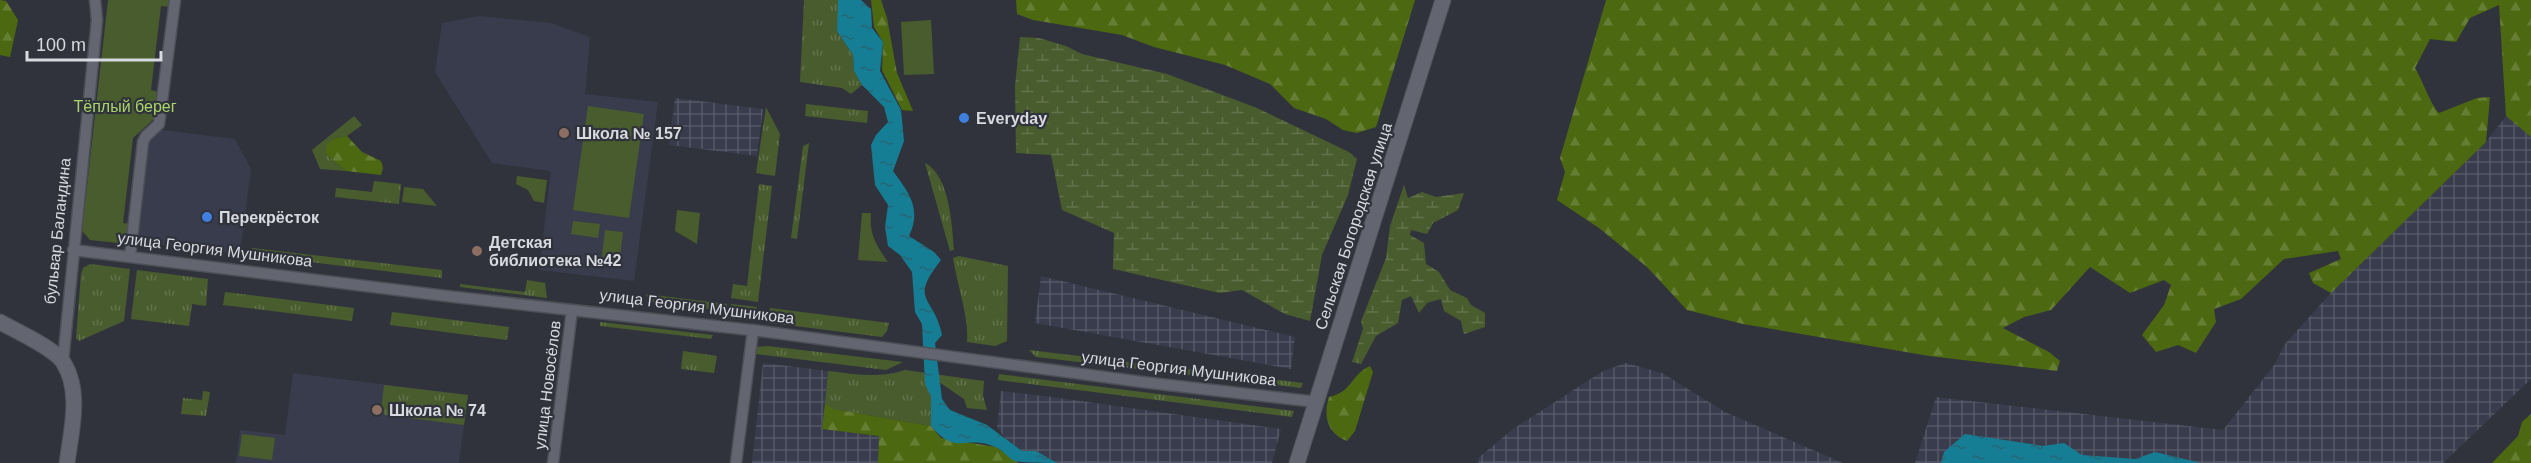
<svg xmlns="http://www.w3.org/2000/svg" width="2531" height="463" viewBox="0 0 2531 463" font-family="Arial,sans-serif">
<defs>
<pattern id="industrial-grid" width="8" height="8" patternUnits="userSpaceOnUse" patternTransform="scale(1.5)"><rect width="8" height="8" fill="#393c4c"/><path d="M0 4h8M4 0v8" fill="none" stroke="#555866"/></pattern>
<pattern id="grass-tufts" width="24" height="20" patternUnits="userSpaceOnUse" patternTransform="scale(1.5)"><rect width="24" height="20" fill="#495c2d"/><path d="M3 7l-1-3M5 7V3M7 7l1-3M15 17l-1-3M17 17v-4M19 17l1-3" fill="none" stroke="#62734b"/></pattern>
<pattern id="forest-firs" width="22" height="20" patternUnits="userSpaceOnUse" patternTransform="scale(1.5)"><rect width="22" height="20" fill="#4c6911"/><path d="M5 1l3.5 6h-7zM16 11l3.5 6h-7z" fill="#657e33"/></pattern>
<pattern id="wetland-marsh" width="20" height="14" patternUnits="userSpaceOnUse" patternTransform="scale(1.5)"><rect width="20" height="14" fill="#495c2d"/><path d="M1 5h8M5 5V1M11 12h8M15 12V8" fill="none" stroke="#62734b"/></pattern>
<pattern id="water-ripples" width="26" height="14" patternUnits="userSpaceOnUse" patternTransform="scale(1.5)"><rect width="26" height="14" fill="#157d94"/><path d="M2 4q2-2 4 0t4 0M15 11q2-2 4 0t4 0" fill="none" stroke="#276574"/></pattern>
</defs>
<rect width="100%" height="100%" fill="#30333c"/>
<path fill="#393c4c" d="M479 16 551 23 590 37 585 94 658 102 634 281 539 270 551 171 492 163 435 72 442 23Z
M162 130 235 139 251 169 240 254 148 243 137 232 149 141Z
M293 373 468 395 459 463H236L240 430 285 435Z"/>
<path fill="url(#industrial-grid)" d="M675 98 763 109 757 156 669 145Z
M2506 116 2531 137V379L2443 463H1915L1936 397 2223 430 2275 364 2284 345 2331 293 2486 142Z
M1041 276 1295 337 1291 369 1035 323Z
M763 363 828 371 822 429 879 436 878 463H752Z
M1626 363 1662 373 1725 412 1843 463H1479L1477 459 1513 429 1603 371Z
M1001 391 1052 397 1281 429 1272 463H1057L1036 451H1022L1005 438 997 427Z"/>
<path fill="url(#grass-tufts)" d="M804 0H838L839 3 837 31 853 55 854 71 862 85 851 94 842 88 800 82Z
M806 104 868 111 867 123 805 116Z
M766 107 780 134 775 176 756 173Z
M354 116 362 125 347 136 336 138 326 154 346 171 320 169 312 150Z
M809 143 797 239 791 238 803 146Z
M925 163C950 176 952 225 954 250L950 251Z
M374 181 401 184 399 204 335 197 336 188 372 192Z
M759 184 772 186 758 302 731 298 733 284 747 286Z
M252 248 442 270V278L251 255Z
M959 256 1008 266 1007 341 995 346 967 342C969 316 957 285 953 258Z
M90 264 130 269 124 321 79 341 76 338 81 274 83 268Z
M137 270 208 279 206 306 192 304 189 326 131 319Z
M527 280 545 283 547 298 460 287V284L525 292Z
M225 292 354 308 352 321 223 305Z
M646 294 727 304 726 317 721 316 717 310 648 302Z
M731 304 757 307 753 321 729 318Z
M770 308 889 323 887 331 882 337 771 323 768 320Z
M392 312 509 327 507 340 390 325Z
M600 322 713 335 711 339 600 326Z
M768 346 903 362 886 370 755 354 756 347Z
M1029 350 1303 383 1301 388 1036 357Z
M683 351 717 356 714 373 681 369Z
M905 370 984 381 983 396 987 410 967 408 964 399 939 382 931 397V426L832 409 825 403 828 371C854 374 879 379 905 370Z
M999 374 1294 411 1292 417 998 380Z
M384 385 468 395 464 425 385 415 381 410Z
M203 391 210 392 206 416 181 414 183 398 202 400Z"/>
<path fill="url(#forest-firs)" d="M0 0 6 1 18 20 10 57 0 55Z
M871 0H881L887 18 897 73 913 111 902 110 882 70 883 42 874 27Z
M1016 0H1415L1376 127 1357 133 1343 130 1326 119 1294 108 1270 84 1225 65 1154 47 1122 35 1033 20 1017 14Z
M1606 0H2531V137L2506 116 2499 5 2470 18 2456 42 2430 39 2415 68C2423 81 2430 104 2439 113L2477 98 2490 97 2486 142 2331 293 2313 283 2309 273 2341 259 2338 251 2284 259 2241 299 2214 309 2216 322 2196 353 2178 345 2156 352 2142 335 2164 305 2171 285 2164 280 2130 293 2090 267 2051 310 2024 317 2003 328 2049 352 2060 361 2057 371 1929 356 1743 324 1687 310 1647 267 1599 228 1557 200 1565 172 1560 158Z
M347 136 362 152 381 161 383 168 381 175 346 171 326 154 327 144 336 138Z
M1370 366 1373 372 1355 431 1347 441C1327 433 1323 416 1329 397 1353 392 1350 375 1370 366Z
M825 403 833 409 931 426 941 438 996 447 1019 463H878L879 436 822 429Z
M2531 414V463H2492L2518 436 2522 422Z"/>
<path fill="url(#wetland-marsh)" d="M1020 37 1039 38 1066 46 1082 54 1167 74 1257 108 1349 152 1357 159 1348 195 1322 255 1310 321 1285 314 1242 290 1220 293 1113 269 1114 233 1062 210 1051 155 1016 153 1015 86Z
M1404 185 1408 198 1422 192 1436 197 1464 193 1458 210 1433 223 1427 234 1411 230 1410 235 1424 243 1426 264 1439 272 1450 290 1467 298 1471 305 1485 313V327L1464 334 1461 321 1444 311 1441 299 1427 303 1419 313 1411 296 1402 300 1398 323 1376 336 1361 364 1352 362 1363 329 1361 321 1386 258 1390 226Z"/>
<path fill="#495c2d" d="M108 0H170L169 7 161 6 151 90 158 92 156 117 133 138 123 223 130 224 127 244 90 240 82 231Z
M931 20 934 74 904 75 901 22Z
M588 106 644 114 629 218 573 210Z
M517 176 547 180 544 203 534 201 528 190 516 184Z
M404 187 423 189 437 206 402 202Z
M677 210 700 213 697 244 675 231Z
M862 213H871C869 234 876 245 888 262L858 260Z
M573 221 600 224 598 238 571 234Z
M605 230 623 232 619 266 601 264Z
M242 434 275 438 272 460 239 456Z"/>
<path fill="url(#water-ripples)" d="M838 0H861L871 9 872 28 883 42 880 71 901 110 904 141 893 171C909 193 922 209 909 236L934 252 941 260C908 302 934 295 942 335L935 343 942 399 950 410 987 425 1022 451H1036L1057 463C1044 463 1025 463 1014 461 1007 457 1002 449 995 447 966 434 957 457 931 426V397L925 384 922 324 915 312 912 272 900 255 888 246 885 227 888 205 875 185 871 145 876 135 888 122 884 107 862 85 854 71 853 55 837 31Z
M1965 434 2043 446 2064 443 2082 455 2135 459 2155 452 2201 463H1941L1944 452Z"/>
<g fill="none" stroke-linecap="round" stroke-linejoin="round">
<defs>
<path id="street" d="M73 250 446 296 760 331 1142 382 1317 402
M130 257 143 142 146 136 159 124 175 0
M63 361 97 20 95 0
M553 463 572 310
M736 463 753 330"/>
<path id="secondary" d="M0 322C16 331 54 348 63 362 82 391 71 432 67 463
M1297 463 1443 0"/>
</defs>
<use href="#street" stroke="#4e5058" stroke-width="13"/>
<use href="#secondary" stroke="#4e5058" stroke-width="17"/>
<use href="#street" stroke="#636671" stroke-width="10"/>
<use href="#secondary" stroke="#636671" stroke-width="15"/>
</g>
<g fill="#3f7fe0" stroke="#30333c" stroke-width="2">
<circle cx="964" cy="118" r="6"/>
<circle cx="207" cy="217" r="6"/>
</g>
<g fill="#8d6e63" stroke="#30333c" stroke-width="2">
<circle cx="564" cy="133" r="6"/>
<circle cx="477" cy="251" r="6"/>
<circle cx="377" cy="410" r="6"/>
</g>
<g text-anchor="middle" stroke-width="4.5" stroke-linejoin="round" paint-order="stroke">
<g font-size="16" fill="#aad668" stroke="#30333c">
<text x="125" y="112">Тёплый берег</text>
</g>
<g font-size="16" font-weight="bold" fill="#d8dae0" stroke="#30333c" text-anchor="start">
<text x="976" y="124">Everyday</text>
<text x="576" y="139">Школа № 157</text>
<text x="219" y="223">Перекрёсток</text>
<text x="489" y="248">Детская<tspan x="489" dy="18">библиотека №42</tspan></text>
<text x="389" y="416">Школа № 74</text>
</g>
<g font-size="16" fill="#d8dae0" stroke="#30333c">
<text transform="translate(1353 226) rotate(-72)" y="6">Сельская Богородская улица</text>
<text transform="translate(57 231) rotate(-84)" y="6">бульвар Баландина</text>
<text transform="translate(215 249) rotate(7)" y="6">улица Георгия Мушникова</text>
<text transform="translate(697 306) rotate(7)" y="6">улица Георгия Мушникова</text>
<text transform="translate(1179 368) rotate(7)" y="6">улица Георгия Мушникова</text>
<text transform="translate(547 385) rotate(-83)" y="6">улица Новосёлов</text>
</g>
</g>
<path d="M27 51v9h134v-9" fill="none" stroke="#d8dae0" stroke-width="3"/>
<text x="36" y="51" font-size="18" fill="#d8dae0" stroke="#30333c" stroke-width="4.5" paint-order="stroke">100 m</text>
</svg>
